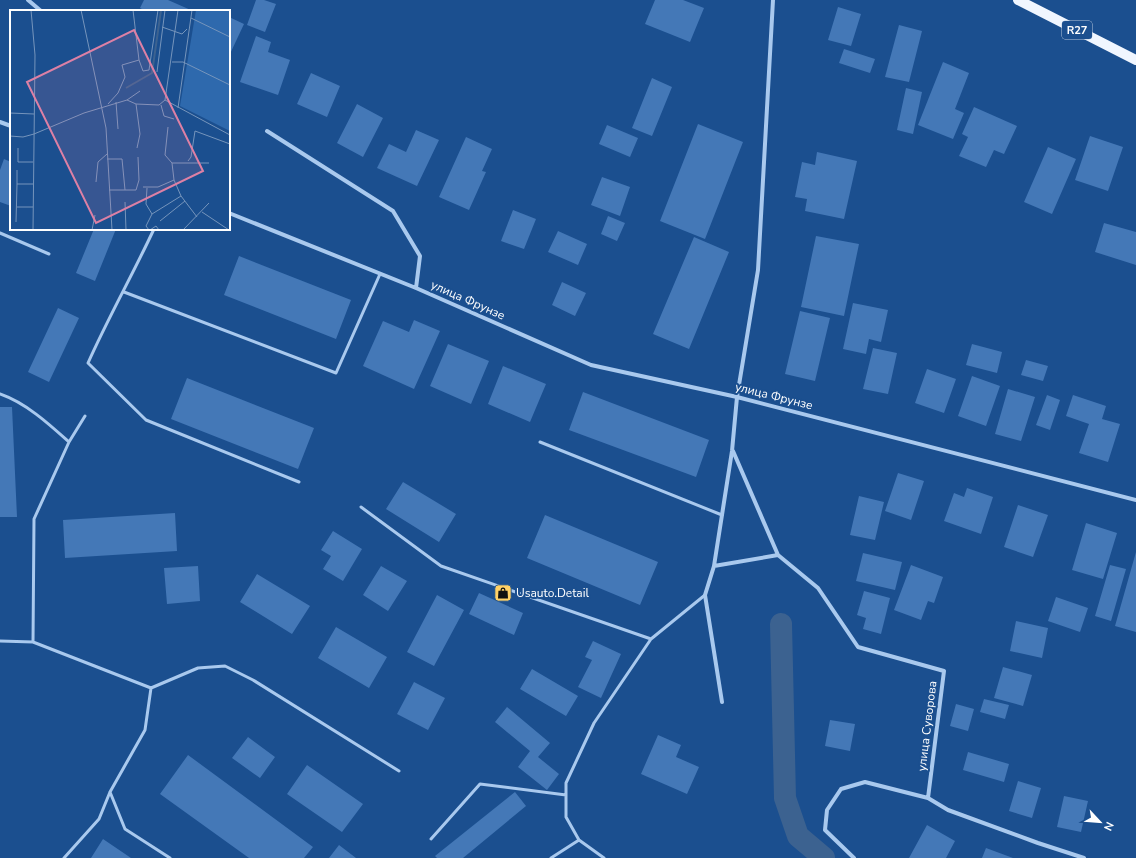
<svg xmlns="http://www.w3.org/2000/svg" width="1136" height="858" viewBox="0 0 1136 858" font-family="'Nunito Sans',sans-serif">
<rect width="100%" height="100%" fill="#1b4f8f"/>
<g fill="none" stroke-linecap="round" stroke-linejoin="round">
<path stroke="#3c6290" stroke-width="22" d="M781 624 785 798 798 836 824 858"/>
</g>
<path fill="#4478b7" d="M144 0H168L193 11H146L140 8Z
M256 0H264L276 4 265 32 247 25Z
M655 0H683L704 8 690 42 645 24Z
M838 7 861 14 851 46 828 40Z
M229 17 244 24 229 56Z
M899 25 922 31 909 82 885 77Z
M256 36 271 42 268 52 290 60 278 95 240 82Z
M844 49 875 59 870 73 839 63Z
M943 62 969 73 955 109 964 113 953 139 918 125Z
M311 73 340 86 327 117 297 104Z
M652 78 672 87 652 136 632 128Z
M906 88 922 92 913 134 897 130Z
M357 104 383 118 363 157 337 143Z
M974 107 1017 126 1004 154 994 150 986 167 959 156 968 137 962 134Z
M698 124 743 142 705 239 660 221Z
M607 125 638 138 630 157 599 144Z
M416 130 439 140 417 186 377 168 389 144 406 152Z
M1090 136 1123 147 1108 191 1075 180Z
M466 137 492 149 482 171 486 172 469 210 439 197Z
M1048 147 1076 159 1052 214 1024 202Z
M817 152 857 161 844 219 805 211 807 199 795 197 802 162 815 165Z
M4 159 11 162V206L0 202V170Z
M602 177 630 187 620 216 591 205Z
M513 210 536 219 524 249 501 241Z
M608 216 625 223 617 241 601 234Z
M1104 223 1136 232V265L1095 252Z
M94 229H116L95 281 76 273Z
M558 231 587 244 578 265 548 252Z
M816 236 859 244 844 316 801 307Z
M694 237 729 252 689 349 653 334Z
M239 256 351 300 336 339 224 295Z
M562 282 586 293 575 316 552 305Z
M853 303 888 310 881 342 869 339 866 354 843 349Z
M58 308 79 318 49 382 28 372Z
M800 311 830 318 815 381 785 374Z
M414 320 440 331 414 389 363 366 383 321 409 332Z
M448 344 489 361 471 404 430 386Z
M972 344 1002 352 997 373 966 365Z
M873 348 897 353 888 394 863 389Z
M1026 360 1048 366 1043 381 1021 375Z
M503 366 546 384 530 422 488 404Z
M927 369 956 379 944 413 915 403Z
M972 376 1000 386 986 426 958 416Z
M187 378 314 428 298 469 171 419Z
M1008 389 1035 397 1021 441 995 434Z
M583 392 709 440 696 477 569 430Z
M1047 395 1060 400 1050 430 1036 425Z
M1073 395 1106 406 1102 419 1120 424 1108 462 1079 453 1089 424 1066 416Z
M0 407H12L17 517H0Z
M898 473 924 481 911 520 885 511Z
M403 482 456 514 439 542 386 509Z
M967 488 993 497 981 534 944 521 954 493 964 497Z
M859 496 884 502 875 540 850 535Z
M1018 505 1048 515 1033 557 1004 547Z
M175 513 177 551 65 558 63 520Z
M545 515 658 562 640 605 527 558Z
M1086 523 1117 533 1103 579 1072 570Z
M333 531 362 549 343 581 323 569 331 556 321 550Z
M1136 552V632L1115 626Z
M863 553 902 562 895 590 856 581Z
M911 565 943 577 934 603 928 601 921 620 894 610Z
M1110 565 1126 569 1111 621 1095 616Z
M198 566 200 601 167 604 164 568Z
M381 566 407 581 388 611 363 595Z
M257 574 310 606 292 634 240 602Z
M864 591 890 598 881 634 863 629 866 618 857 615Z
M479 593 523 613 514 635 469 614Z
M437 595 464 610 434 666 407 652Z
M1056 597 1088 608 1080 632 1048 621Z
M1016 621 1048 628 1042 658 1010 651Z
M336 627 387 657 369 688 318 658Z
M593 641 621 654 601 698 578 687 592 660 585 657Z
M1003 667 1032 675 1023 706 994 698Z
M532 669 578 696 566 716 520 689Z
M414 682 445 698 428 730 397 714Z
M984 699 1009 705 1005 719 980 712Z
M956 704 974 709 968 731 950 726Z
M507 707 550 743 538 757 559 774 547 790 518 767 530 751 495 722Z
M830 720 855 724 850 751 825 746Z
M658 735 681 745 676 757 699 767 687 794 641 774Z
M248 737 275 757 260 778 232 758Z
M968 752 1009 764 1004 782 963 770Z
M188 755 313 847 304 858H249L160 794Z
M307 765 363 804 342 832 287 794Z
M1018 781 1041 788 1032 818 1009 811Z
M515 792 526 806 463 858H437L435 856Z
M1064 796 1088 801 1081 832 1057 827Z
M927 825 955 841 946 858H909Z
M103 839 131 858H91Z
M339 845 356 858H329Z
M986 848 1013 858H982Z"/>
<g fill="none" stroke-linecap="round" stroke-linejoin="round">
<path stroke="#a9c9ee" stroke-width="3" d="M154 229C133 274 108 318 88 363L146 420 299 482
M0 233 49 254
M124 292 336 373 380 274
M0 394C26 403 49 424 69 442
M540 442 722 515
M361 507 441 566 651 639 705 595
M0 641 33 642 151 688 198 668 225 666 253 680 399 771
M33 642 34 519 69 442 85 416
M110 792 125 829 170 858
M431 839 480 784 566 795
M64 858 99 819 110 792 145 730 151 688
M551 858 579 840
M604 858 579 840 566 817V783L594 723 651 639"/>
<path stroke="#a9c9ee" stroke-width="4" d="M28 0 41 11
M0 122 11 126
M267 131 393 211 420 256 416 288
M229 213 416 288 591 365 737 397 1136 500
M733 451 778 555 818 588 858 647 944 671 928 798 948 810 1038 843 1084 858
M714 566 778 555
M722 702 705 595 714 566 732 451 737 397 758 270 773 0
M854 858 825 830 827 810 841 789 865 782 928 798"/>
<path stroke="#f0f6ff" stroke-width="10" d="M1018 0 1136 60"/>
</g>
<defs>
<symbol id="shop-square" viewBox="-11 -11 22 22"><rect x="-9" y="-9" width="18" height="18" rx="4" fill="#ffd166" stroke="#1b4f8f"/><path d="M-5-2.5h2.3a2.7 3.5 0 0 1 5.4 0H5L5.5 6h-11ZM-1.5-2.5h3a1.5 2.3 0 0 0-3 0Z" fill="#111"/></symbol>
</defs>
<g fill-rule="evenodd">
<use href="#shop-square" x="493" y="583" width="20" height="20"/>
</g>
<g text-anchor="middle" stroke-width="4" stroke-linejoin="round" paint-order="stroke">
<rect fill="#1b4f8f" stroke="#bbcadd" stroke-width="1" x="1062" y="21" width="30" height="18" rx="3"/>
<g font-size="11" font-weight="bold" fill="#fff">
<text x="1077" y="34">R27</text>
</g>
<g font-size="12" fill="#fff" stroke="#1b4f8f">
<text transform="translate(468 300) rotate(24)" y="4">улица Фрунзе</text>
<text transform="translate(774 396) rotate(14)" y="4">улица Фрунзе</text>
<text transform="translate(927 726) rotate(-83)" y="4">улица Суворова</text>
</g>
<g font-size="12" fill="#fff" stroke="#1b4f8f" text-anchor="start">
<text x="516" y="597">Usauto.Detail</text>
</g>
</g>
<g transform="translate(10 10)">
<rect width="220" height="220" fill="#1b4f8f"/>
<path d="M186 0H220V121L170 96Z" fill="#2e69ad"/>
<path fill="none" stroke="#3c6290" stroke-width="2" d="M116 78 142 63 151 0"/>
<path fill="none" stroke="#7695bc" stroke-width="1" d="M21 0 25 45 23 220M71 0 96 118 102 220M181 8 220 27M152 17 172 24 177 19M129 50 133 61 139 60 148 0M162 52H173L220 75M147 62 155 0M117 90 126 94 130 124 127 138M155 90 220 125M106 92 108 119M98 94 108 83 115 67 112 55 129 50 123 0M126 94 149 95 155 90 168 0M151 95 154 106 164 109M168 98 182 0M0 103 24 104M158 117 155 145 162 153 164 170 171 186 187 207M0 126 13 127 24 124 74 103 117 90 130 81M8 138V152H23M97 149H112L115 180M178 151 181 147 185 121 220 134M162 153H199M7 160V174H23M86 172 88 152 97 144M133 177H148L164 170M137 178 136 194 142 204M99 180H126L129 170 128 147M115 192 116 220M7 197H23M192 202 219 220M150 211 175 191M6 212 7 174M82 220 85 205M139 220 136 216 142 204 171 186M140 220 146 216 149 220M173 220 199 193"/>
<path fill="#dd80a5" fill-opacity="0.15" stroke="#dd80a5" stroke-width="2" d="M124 20 193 161 86 213 17 72Z"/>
<rect width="220" height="220" fill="none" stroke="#fff" stroke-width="2"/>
</g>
<g transform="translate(1100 822) rotate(116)" stroke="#1b4f8f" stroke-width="3" paint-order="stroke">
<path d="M0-3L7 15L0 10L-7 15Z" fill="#ffffff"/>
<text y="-6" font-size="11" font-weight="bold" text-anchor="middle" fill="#ffffff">N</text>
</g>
</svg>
